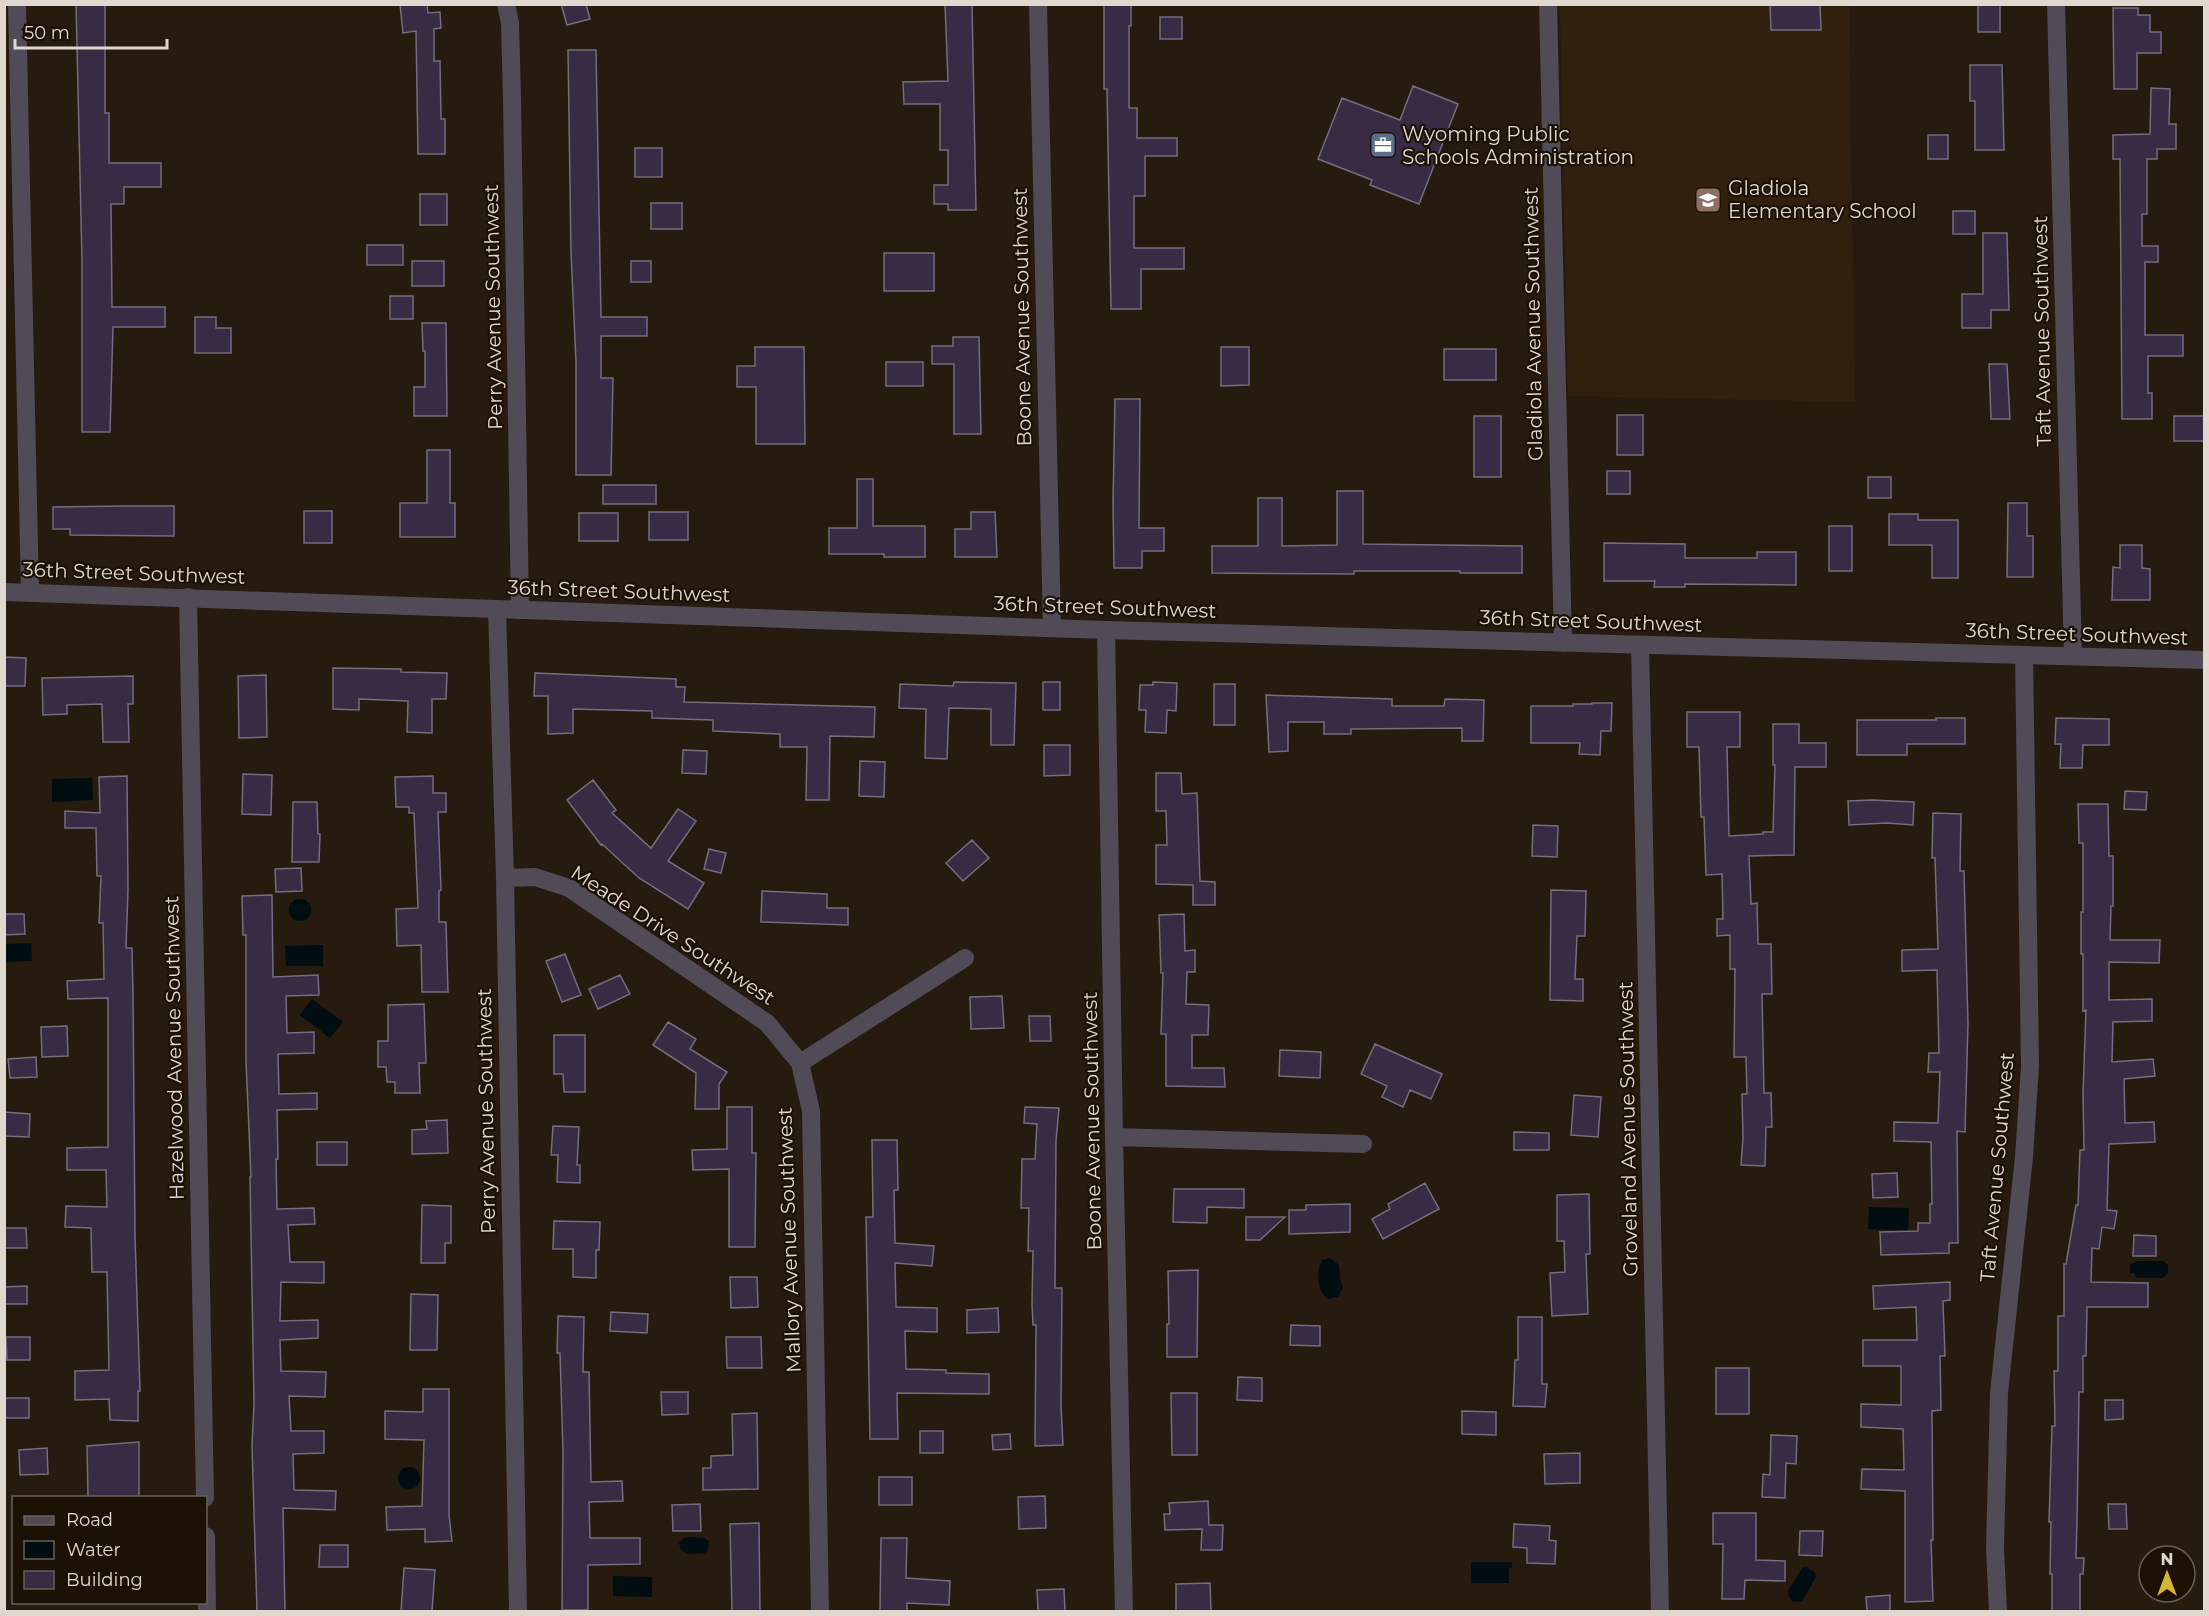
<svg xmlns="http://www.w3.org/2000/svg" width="2209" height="1616" viewBox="0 0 2209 1616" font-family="Montserrat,sans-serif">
<rect width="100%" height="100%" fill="#271a0e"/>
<path fill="#32200f" d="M1560 5H1849L1855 402 1568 396Z"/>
<path fill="#000d11" d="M92 778 93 800 52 802V779Z
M289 910a11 11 0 1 1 22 0a11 11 0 1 1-22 0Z
M31 943 32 961 5 962V944Z
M323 945V966H286L285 946Z
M312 999 343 1022 330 1038 300 1015Z
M1869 1207 1909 1208 1908 1231 1868 1229Z
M1330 1258 1339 1265 1340 1279 1343 1287 1338 1297 1328 1299C1317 1293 1316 1271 1322 1260Z
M2137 1261H2163L2168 1265V1273L2163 1278H2137L2134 1273H2130V1265Z
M398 1478a11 11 0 1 1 22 0a11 11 0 1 1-22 0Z
M688 1537 704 1538 709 1541 708 1550 705 1553 687 1554 681 1550 679 1543 682 1539Z
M1471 1562H1512V1567L1509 1569V1583H1471Z
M1806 1567 1815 1573 1816 1577 1802 1601 1793 1602 1789 1597 1788 1591 1802 1568Z
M613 1576 652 1577V1597L613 1596Z"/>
<path fill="#382b43" stroke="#756c7e" stroke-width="1.5" d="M76 4H105V113H109V163H161V187H124V204H111L112 307H165V327H113L110 432H82V261Z
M400 4H427L428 13 440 12 441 28 434 29V61H440L441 119H445V154H418L416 31 403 33Z
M561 4H586L590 19 567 25Z
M945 4H972L976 210H948V204H934V185H948V150H940V104H904L903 82 948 81Z
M1104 4H1131V26H1129V108H1137V138H1177V156H1145V196H1134V248H1184V269H1141V309H1111L1107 89H1104Z
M1770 4H1820L1821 30H1771Z
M1978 4H2000V32H1978Z
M2113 8H2138V15H2150V32H2161V53H2137V89H2114Z
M1160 17H1182V39H1160Z
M568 50H596L601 317H647V336H601V378H613L611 475H576V362L571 252Z
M1970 65H2002L2004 150H1975V101H1970Z
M1413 86 1458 104 1419 204 1370 185 1372 180 1318 159 1342 98 1400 120Z
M2151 88 2170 89 2169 124H2176V149H2157V159H2147V214H2142V246H2158V262H2145V335H2183V356H2148V393H2152V419H2122L2120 159H2113V135L2150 134Z
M1928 135H1948V159H1928Z
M635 148H662V177H635Z
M420 194H447V225H420Z
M651 203H682V229H651Z
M1953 211H1975V234H1953Z
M1983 233H2007L2009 310H1991V328H1962V294H1983Z
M367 245H403V265H367Z
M884 253H934V291H884Z
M412 261H444V286H412Z
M631 261H651V282H631Z
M390 296H413V319H390Z
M195 317H216V328H231V353H195Z
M422 323H446L447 416H414V387H425V351H423Z
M953 337H979L981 434H954V364H932V346H953Z
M755 347H804L805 444H756V387H737V366H755Z
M1221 347H1249V385L1221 386Z
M1444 349H1496V380H1444Z
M886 362H923V386H886Z
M1989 364H2007L2010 419H1991Z
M1115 399H1140L1139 528H1164V551H1142V568H1114L1113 503Z
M1617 415H1643V455H1617Z
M1474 416H1501V477H1474Z
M2174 416H2205V441H2174Z
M427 450H450V503H455V537H400V503H427Z
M1607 471H1630V494H1607Z
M1868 477H1891V498H1868Z
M857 479H873V526H925V557H884V554H829V528H857Z
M603 485H656V504H603Z
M1337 491H1363V544L1522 546V573H1460V571H1354V574L1212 573V546H1258V498H1282V546L1337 545Z
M2008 503H2027V536H2033V577H2007Z
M123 506H174V536L70 535V529H53V507Z
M304 511H332V543H304Z
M649 512H688V540H649Z
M971 512H995L997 557H955V529H971Z
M579 513H618V541H579Z
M1889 514H1918V520H1958V578H1932V545H1889Z
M1829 526H1852V571H1829Z
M1604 543 1685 544V558H1757V552H1796V585L1685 584V587H1654L1655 581H1604Z
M2120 545H2142V568L2150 569V600H2112L2113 567 2120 568Z
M4 657 26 658 25 686H4Z
M333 668 401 669V672L447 673 446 699H432V733L407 732 408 701 359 699V710L333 709Z
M535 673 676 679V687H685L684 702 875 707 874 737 830 736 829 800H806L807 747H780V734L713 731V720L652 718V711L573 709V733L548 734V696H534Z
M266 675 267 737 239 738 238 676Z
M133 676V704H128L129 742H103L102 704 67 705V714L43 715 42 678Z
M954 682 1016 683 1014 745H991V709L949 708 947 759 925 758 926 709 899 708 900 684 953 686Z
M1043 682H1060V710H1043Z
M1153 682 1177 683 1176 711 1167 710 1166 733 1145 732 1146 710H1139L1140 685H1153Z
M1214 684H1235V725H1214Z
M1266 695 1392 699V706H1444L1445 699 1484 700 1483 741H1462V728L1351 729V734H1324V722H1288V751L1269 752Z
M1592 703H1612L1611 731H1601L1600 755 1579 754 1580 743H1531V706H1573V704H1592Z
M1687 712H1740V747H1727L1729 836 1763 834V832H1773L1775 765H1773V724H1799V743H1826V767H1795L1794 855 1749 856 1751 904 1757 903 1758 944H1771L1772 994H1762L1764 1093H1771L1772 1127H1766L1765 1166 1741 1165 1743 1138 1742 1094H1747L1746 1057H1734L1735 969H1730V935L1717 936V919H1723L1722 874 1706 875 1704 817H1701L1699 747H1687Z
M1936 718H1965V744H1907V755H1857V720H1936Z
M2056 718 2109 719V745H2083L2082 768H2060L2061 744H2055Z
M1044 745H1070V775L1044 776Z
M683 750 707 751 706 774 682 773Z
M860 761 885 762 884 797 859 796Z
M1156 773H1181L1182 794 1197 793 1200 881 1215 882V905H1193V885L1156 884V845H1167L1166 811H1156Z
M243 774 272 775 271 815 242 814Z
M127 776 128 890 126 948H132L133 994 135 1235 140 1391H138V1421L110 1420 109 1399 75 1400V1371L109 1370 107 1272H92L91 1228 65 1227 66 1206 107 1207 106 1170H67V1148L108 1147V998L68 999 67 981 104 979 103 923H99L101 876H97L96 828H65V811L100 813 99 777Z
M433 776V793H446V812H438L441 890 439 891V922H446L448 992H422L421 945 397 946 396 909 418 908 414 813H409V807H396L395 777Z
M593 780 616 810 612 813 651 848 678 809 696 821 668 861 704 883 688 909 639 878 602 844 601 845 567 800Z
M2125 791 2147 792 2146 810 2124 809Z
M1872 800 1914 802 1913 825 1886 823 1849 825 1848 801Z
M293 802H317L318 834H320L319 862H292Z
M2078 804H2108L2109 856H2113V906H2111L2110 940H2160L2159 963 2109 962V1000L2152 999V1021L2113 1022 2112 1062 2153 1059 2155 1076 2124 1079 2125 1123 2154 1122 2155 1142 2109 1144 2107 1210 2117 1211 2114 1229 2102 1227 2099 1249 2092 1248 2091 1282 2148 1283V1307H2087L2086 1356H2083V1392H2079L2077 1522 2076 1558H2084L2083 1574H2080V1611H2052V1574H2050L2051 1522H2049L2052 1426H2055L2054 1371H2058V1316H2064V1264H2066L2076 1205H2078L2080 1150H2084L2083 1094 2086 1010 2083 1011V954H2081V912H2083V843H2079Z
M1933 813 1961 814 1960 871H1964L1968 1023 1965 1132 1957 1131 1958 1243H1949V1253L1881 1255 1880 1232 1918 1231V1223H1930V1204H1932L1931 1142 1894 1141V1122L1938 1123 1940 1072H1928L1929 1053H1939L1937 970 1902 971V950L1938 949 1935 858H1932Z
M1533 825 1558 826 1557 857 1532 856Z
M972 840 989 858 963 881 946 863Z
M709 849 726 853 721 873 704 869Z
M301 868 302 891 276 892 275 869Z
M1551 890 1586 891 1585 936H1577L1575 979H1583V1001L1550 1000Z
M762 891 827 894V908H848V925L761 922Z
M272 895 273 977 318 975 319 995 286 996 287 1033 314 1032V1053L278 1054 279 1094 317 1093V1109L277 1110 278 1159H276L277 1209 314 1208 315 1224 288 1225 290 1262H324V1283L281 1282 280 1321 318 1320V1338L280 1340 281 1371 326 1372 325 1397 289 1396 291 1431H324V1453L293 1454 294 1490 336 1491 335 1510 283 1508 285 1611H257L252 1446 254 1404 250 1177H251L246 1061V935H243L242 896Z
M4 914H24L25 934 4 935Z
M1184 914 1185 951 1195 950V972H1187L1186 1004 1209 1005 1208 1035H1192V1068H1224L1225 1087 1166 1086V1034H1161L1163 973H1161L1159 915Z
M565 954 581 995 562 1002 546 961Z
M620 975 630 994 598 1009 589 989Z
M1002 996 1004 1028 971 1029 970 997Z
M424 1004 426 1063H419L420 1093H395V1082H387L386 1067H378V1041H388V1005Z
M1029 1016H1050L1051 1041H1030Z
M668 1022 696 1039 690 1049 727 1072 719 1084V1109H695L696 1073 653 1045Z
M67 1026 68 1056 42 1057 41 1027Z
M554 1035H585V1092H564L563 1074H554Z
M1375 1044 1442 1074 1431 1099 1410 1090 1403 1107 1382 1097 1387 1086 1361 1074Z
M1280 1050 1321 1052 1320 1078 1279 1076Z
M36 1057 37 1077 10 1078 8 1059Z
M1574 1095 1601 1097 1598 1137 1571 1135Z
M727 1107H752V1153H756L755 1247H729V1169L693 1170 692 1150 727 1149Z
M1025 1107 1059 1108 1056 1141 1055 1288H1062L1061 1406 1063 1445 1035 1446 1036 1325H1033L1032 1303 1033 1251H1028L1029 1208H1021L1022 1159H1035L1037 1124 1024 1123Z
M4 1112 30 1114 29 1137 4 1136Z
M447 1120 448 1153 412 1154V1130L427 1129 426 1121Z
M553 1126 579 1127 577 1165H580V1183L557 1182 558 1155H551Z
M1514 1132 1549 1133V1150H1514Z
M872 1140H897L898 1190H894L895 1243 934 1246 932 1266 895 1263 896 1307 937 1308V1332L905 1331 906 1369 946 1370V1373L989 1374V1394L897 1393 898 1439H870L866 1217H873Z
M317 1142H347V1165H317Z
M1897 1173 1898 1197 1873 1198 1872 1174Z
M1425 1183 1439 1209 1383 1239 1372 1219 1390 1209 1388 1204Z
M1174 1189H1244V1208L1207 1207V1223L1173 1222Z
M1589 1194 1590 1254H1586L1588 1314 1552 1316 1550 1273 1565 1272 1564 1241H1557V1195Z
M1350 1204V1232L1289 1234V1210H1306V1205Z
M422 1205 451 1206V1243H445V1263H421Z
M1246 1217H1285L1260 1240H1246Z
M554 1221 600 1222 599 1250H596V1278L573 1277V1249H553Z
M4 1228H26L27 1248H4Z
M2134 1235 2156 1236V1256H2133Z
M1198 1270 1197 1357H1167V1324H1169L1168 1271Z
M730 1277H757L758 1307 731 1308Z
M1950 1282V1300L1943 1301 1945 1356H1940L1941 1410 1932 1411 1933 1540H1931L1933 1601 1905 1602V1491L1861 1489 1862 1469 1904 1470 1903 1429 1861 1427V1404L1901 1405V1366H1863V1340H1917L1916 1307 1874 1309 1873 1286Z
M27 1286V1304H4V1287Z
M411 1294 438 1295 437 1350H410Z
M998 1308 999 1332 967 1333V1310Z
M611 1312 648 1314 647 1333 610 1331Z
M558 1316 584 1317 583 1372H589L591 1482 622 1481 623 1501 589 1502 590 1538H640V1564L588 1565V1610H562L563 1452 560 1353H557Z
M1518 1317H1542V1384H1547L1545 1407 1513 1406 1515 1360H1518Z
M1291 1325 1320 1326V1346L1290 1345Z
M6 1337H30V1360H7Z
M726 1337H761L762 1368H727Z
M1716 1368H1749V1414H1716Z
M1238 1377 1262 1378V1401L1237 1400Z
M423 1389H449V1515L452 1541 425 1542V1529L387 1530 386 1507 422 1506 424 1440 385 1439V1411L423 1412Z
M661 1392H688V1414L662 1415Z
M1171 1393H1197V1455H1172Z
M4 1398H29V1418H4Z
M2105 1400H2123V1419L2105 1420Z
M1462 1411 1496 1412V1435L1462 1434Z
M757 1413 758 1489 703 1490V1468H711V1456L733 1455 732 1414Z
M920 1431H943V1453H920Z
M1010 1434 1011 1449 993 1450 992 1435Z
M1771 1435 1797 1436 1796 1464 1786 1463 1785 1498 1762 1497 1763 1474 1770 1475Z
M139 1442V1497H88L87 1446Z
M47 1448 48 1474 20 1475 19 1450Z
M1580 1453V1483L1545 1484 1544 1454Z
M879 1477H912V1505H879Z
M1045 1496 1046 1528 1019 1529 1018 1497Z
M1208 1501 1209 1525H1223L1222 1550H1201L1202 1529 1165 1530 1164 1514H1170L1169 1503Z
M700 1504 701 1531H673L672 1505Z
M2108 1504H2126L2127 1529H2109Z
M1713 1513H1756V1560L1785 1561V1581L1745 1580 1744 1599H1722L1723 1544H1713Z
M759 1523 760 1611H732L730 1524Z
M1514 1524 1550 1526 1549 1540 1556 1541 1555 1564 1527 1563V1548L1513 1547Z
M1800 1531H1823L1822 1556 1799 1555Z
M881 1538H907L906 1578 950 1581 949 1605 907 1603V1611H880Z
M320 1545H348V1567H319Z
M404 1568 435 1570 432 1611H401Z
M1210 1583 1211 1611H1176V1584Z
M1064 1589 1065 1611H1038L1037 1590Z
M1890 1595V1611H1867L1866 1597Z"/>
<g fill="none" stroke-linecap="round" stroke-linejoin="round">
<path stroke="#504b57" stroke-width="18" d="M17 4 30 592
M506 4 510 23 512 98 520 610
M1038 4 1052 628
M1548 4 1563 643
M2056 4 2073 656
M188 597 205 1498
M497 609 505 878 518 1612
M1106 630 1114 1137 1124 1612
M1640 645 1660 1612
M505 878 535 877 569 888 767 1023 800 1063 811 1111 820 1612
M800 1063 965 958
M1114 1137 1363 1144
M206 1536 207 1612
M1998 1612 1995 1548 1999 1393 2024 1157 2030 1066 2024 655"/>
<path stroke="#504b57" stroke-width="18" d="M4 592 1106 630 2204 660"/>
</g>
<defs>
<symbol id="office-square" viewBox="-11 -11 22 22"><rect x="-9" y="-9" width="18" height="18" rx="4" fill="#5c6f8a" stroke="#1d1106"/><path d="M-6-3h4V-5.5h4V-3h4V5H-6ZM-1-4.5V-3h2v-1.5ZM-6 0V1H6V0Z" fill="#fff"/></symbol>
<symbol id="school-square" viewBox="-11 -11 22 22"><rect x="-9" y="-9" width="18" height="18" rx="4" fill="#8d6e63" stroke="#1d1106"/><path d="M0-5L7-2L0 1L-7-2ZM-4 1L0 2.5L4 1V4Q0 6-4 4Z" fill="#fff"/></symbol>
</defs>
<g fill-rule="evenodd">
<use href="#office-square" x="1368" y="130" width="30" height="30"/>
<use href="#school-square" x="1693" y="185" width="30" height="30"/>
</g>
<g text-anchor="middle" stroke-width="4.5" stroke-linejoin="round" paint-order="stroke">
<g font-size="20" fill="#e0d7cf" stroke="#1d1106" text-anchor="start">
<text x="1402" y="141">Wyoming Public<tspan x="1402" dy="23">Schools Administration</tspan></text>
<text x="1728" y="195">Gladiola<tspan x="1728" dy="23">Elementary School</tspan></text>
</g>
<g font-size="20" fill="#e0d7cf" stroke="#1d1106">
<text transform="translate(493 307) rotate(-91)" y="7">Perry Avenue Southwest</text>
<text transform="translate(1022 317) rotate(-91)" y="7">Boone Avenue Southwest</text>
<text transform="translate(1533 324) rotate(-91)" y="7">Gladiola Avenue Southwest</text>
<text transform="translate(2042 331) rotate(-91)" y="7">Taft Avenue Southwest</text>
<text transform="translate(134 573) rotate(2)" y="7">36th Street Southwest</text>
<text transform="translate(619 591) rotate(2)" y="7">36th Street Southwest</text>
<text transform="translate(1105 607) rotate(2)" y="7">36th Street Southwest</text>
<text transform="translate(1591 621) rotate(2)" y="7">36th Street Southwest</text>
<text transform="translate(2077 634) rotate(2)" y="7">36th Street Southwest</text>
<text transform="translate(673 935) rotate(33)" y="7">Meade Drive Southwest</text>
<text transform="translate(174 1048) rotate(-91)" y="7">Hazelwood Avenue Southwest</text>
<text transform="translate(486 1111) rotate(-91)" y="7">Perry Avenue Southwest</text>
<text transform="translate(1092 1121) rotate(-91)" y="7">Boone Avenue Southwest</text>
<text transform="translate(1628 1129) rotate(-91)" y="7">Groveland Avenue Southwest</text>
<text transform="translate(1997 1167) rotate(-85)" y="7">Taft Avenue Southwest</text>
<text transform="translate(789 1240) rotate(-92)" y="7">Mallory Avenue Southwest</text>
</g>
</g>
<rect width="2209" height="1616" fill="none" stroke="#e0d7cf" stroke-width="12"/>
<rect x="12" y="1496" width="195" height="108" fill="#1d1106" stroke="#6b6056" stroke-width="1.5"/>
<rect x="24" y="1516" width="30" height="9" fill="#504b57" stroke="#6b6056" stroke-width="1.5"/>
<text x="66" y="1526" font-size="18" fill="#e0d7cf">Road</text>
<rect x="24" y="1541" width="30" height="18" fill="#000d11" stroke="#6b6056" stroke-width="1.5"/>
<text x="66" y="1556" font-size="18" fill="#e0d7cf">Water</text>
<rect x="24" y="1571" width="30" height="18" fill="#382b43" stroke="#6b6056" stroke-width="1.5"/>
<text x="66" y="1586" font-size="18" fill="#e0d7cf">Building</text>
<g transform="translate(2167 1574)"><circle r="28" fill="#1d1106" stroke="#6b6056" stroke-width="1.5"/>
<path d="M0-4.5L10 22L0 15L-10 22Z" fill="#d3b635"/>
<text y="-9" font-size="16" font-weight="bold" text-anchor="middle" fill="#e0d7cf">N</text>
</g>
<path d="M15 39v9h152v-9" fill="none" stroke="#e0d7cf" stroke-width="3"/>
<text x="24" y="39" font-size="18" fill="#e0d7cf" stroke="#1d1106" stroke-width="4.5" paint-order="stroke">50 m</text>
</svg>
